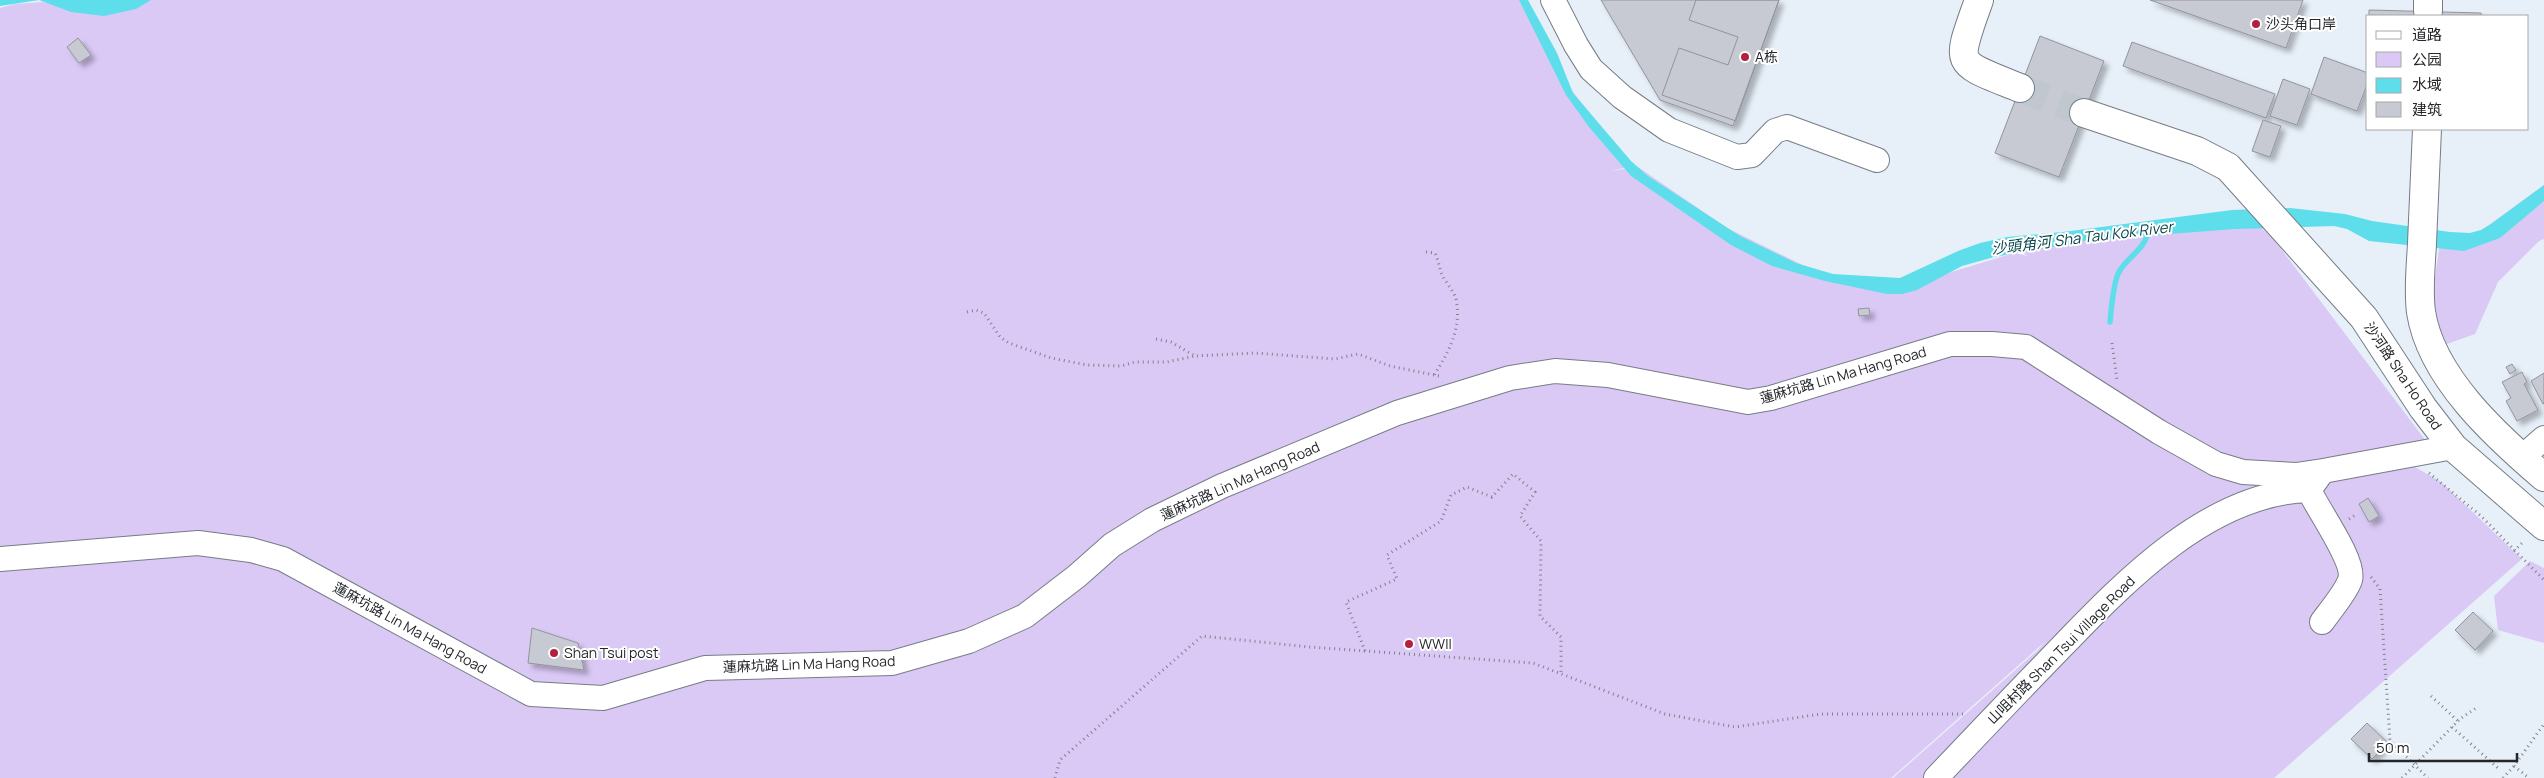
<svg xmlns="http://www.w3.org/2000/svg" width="2544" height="778" viewBox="0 0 2544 778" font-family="Manrope,'Noto Sans SC',sans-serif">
<defs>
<filter id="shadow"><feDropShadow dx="4.5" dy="4.5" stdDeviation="2.5" flood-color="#0004"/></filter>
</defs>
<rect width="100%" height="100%" fill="#e7eff8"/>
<path fill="#dac9f5" d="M147 0H1521L1573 92 1632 166 1611 171 1638 167 1727 228 1823 275 1912 284 2014 253 2028 256 2021 252 2020 243 2250 218 2272 237 2432 449 2401 459 2441 482 2522 559 2274 778H1893L2038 650 2046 641 1891 778H0V8L15 4 43 2 109 15Z
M2544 185V239L2539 241 2498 282 2475 334 2444 345 2431 306 2439 249 2482 230Z
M2530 561 2544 568V643L2498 630 2494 596Z"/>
<path fill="#5edeeb" d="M0 0H151L136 9 104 16 71 12 39 0 0 6Z
M1519 0H1528L1557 53 1573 93 1631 161 1648 176 1740 236 1796 263 1833 274 1900 278 1958 251 1980 243 2007 237 2063 232 2232 210 2290 208 2345 214 2372 221 2450 232 2470 233 2481 230 2491 224 2544 185V201L2500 238 2464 251 2369 241 2347 229 2334 226 2235 229 2090 240 1994 257 1962 266 1917 290 1902 294H1887L1825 281 1772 266 1731 245 1631 176 1589 127 1566 95Z"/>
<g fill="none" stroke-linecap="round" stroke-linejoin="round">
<path stroke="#5edeeb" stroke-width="5.5" d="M2110 322C2111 311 2114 280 2119 272 2127 257 2146 249 2148 231"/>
</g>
<path fill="#c7c9d3" stroke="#92949d" filter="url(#shadow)" d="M1601 0H1779L1733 126 1660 100Z
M1696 0H1779L1736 121 1662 95 1679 48 1728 65 1738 37 1689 20Z
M2150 0H2303L2286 48Z
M2369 10 2481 13V16H2369Z
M2040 36 2104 61 2059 177 1995 153Z
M78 38 91 55 79 63 67 47Z
M2132 42 2275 94 2266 118 2123 66Z
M2324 57 2368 73V82L2357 111 2311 94Z
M2283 79 2310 89 2297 125 2270 116Z
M2263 120 2281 126 2270 157 2252 151Z
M1869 308 1870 315 1859 316 1858 309Z
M2512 364 2516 370 2510 374 2506 367Z
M2522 372 2527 382 2524 384 2538 410 2517 421 2506 401 2511 398 2502 382Z
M2544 373V403L2543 404 2531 381Z
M2368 498 2379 516 2369 522 2359 504Z
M2473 612 2493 631 2475 650 2455 630Z
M532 628 578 643 584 670 528 663Z
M2367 723 2388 743 2372 759 2351 739Z"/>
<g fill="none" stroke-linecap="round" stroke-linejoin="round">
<path stroke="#c0c7cf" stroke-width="28" stroke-dasharray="28 14" stroke-linecap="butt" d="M2020 88 2084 113"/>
<defs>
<path id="minor" d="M1553 0 1576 45 1591 69 1622 97 1669 130 1737 157 1752 155 1775 131 1787 127 1877 160
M2521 458 2544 438
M2309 490C2318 510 2356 562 2350 580 2346 592 2330 611 2322 622
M0 559 198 543 251 550 283 559 531 694 603 698 705 668 892 663 969 641 1025 616 1077 576 1112 545 1152 520 1222 486 1397 413 1510 378 1555 371 1608 375 1748 402 1771 398 1950 344H1992L2026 347 2159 432 2216 464 2243 472 2296 475 2323 471
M1936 778C1972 740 2009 701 2046 663 2115 592 2203 493 2309 490L2323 471 2453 447"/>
<path id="major" d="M1979 0C1955 68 1953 61 2020 88
M2428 0V11
M2084 113 2197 151 2228 167 2364 318 2423 408 2453 447 2544 526
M2427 129C2425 167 2424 205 2422 243 2421 265 2418 289 2421 312 2431 377 2496 436 2544 477"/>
</defs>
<use href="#minor" stroke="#767d85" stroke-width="26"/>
<use href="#major" stroke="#767d85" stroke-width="30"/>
<path stroke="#7f838a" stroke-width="3" stroke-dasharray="1 4" stroke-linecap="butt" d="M1426 252 1435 253C1439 261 1439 268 1442 275 1446 283 1454 291 1456 299 1462 328 1449 352 1434 375
M967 312 976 310 984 313 1000 337 1009 343 1051 358 1087 365 1121 366 1135 362H1167L1195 356
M1156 339 1171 342 1195 356 1255 353 1335 359 1358 354 1390 366 1439 376
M2112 343 2117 380
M2429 473 2481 516 2544 580
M2349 519 2357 514
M2514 551 2523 542
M2371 577 2380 589 2390 741 2428 778
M1365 651 1346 602 1397 579 1387 555 1441 521 1451 495 1467 487 1492 497 1513 474 1535 492 1520 516 1541 541 1540 616 1561 637V673
M2431 696 2458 721
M2452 727 2499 769
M2514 766 2529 778
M1055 778 1060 760 1202 636 1310 647 1533 663 1665 714 1735 727 1821 714H1966
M2402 778 2460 719 2476 708
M2503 778 2514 766 2544 724"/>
<use href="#minor" stroke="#fff" stroke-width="24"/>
<use href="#major" stroke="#fff" stroke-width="28"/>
</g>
<g fill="#b4213f" stroke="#fff" stroke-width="2">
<circle cx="2256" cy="24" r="5"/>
<circle cx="1745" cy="57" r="5"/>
<circle cx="1409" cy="644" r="5"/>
<circle cx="554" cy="653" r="5"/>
</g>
<g text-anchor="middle" stroke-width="4" stroke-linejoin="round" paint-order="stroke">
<g font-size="14" fill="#24262a" stroke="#fff" text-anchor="start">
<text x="2266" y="29">沙头角口岸</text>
<text x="1755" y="62">A栋</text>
<text x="1419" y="649">WWII</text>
<text x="564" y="658">Shan Tsui post</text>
</g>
<g font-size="14" fill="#24262a" stroke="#fff">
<text transform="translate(1843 375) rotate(-16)" y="5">蓮麻坑路 Lin Ma Hang Road</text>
<text transform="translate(2403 376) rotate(56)" y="5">沙河路 Sha Ho Road</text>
<text transform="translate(1240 481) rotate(-24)" y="5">蓮麻坑路 Lin Ma Hang Road</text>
<text transform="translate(410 628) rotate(29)" y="5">蓮麻坑路 Lin Ma Hang Road</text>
<text transform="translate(2061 650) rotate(-45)" y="5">山咀村路 Shan Tsui Village Road</text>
<text transform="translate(809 664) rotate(-2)" y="5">蓮麻坑路 Lin Ma Hang Road</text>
</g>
<g font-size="15" font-style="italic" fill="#0b474c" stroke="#fff">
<text transform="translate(2082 238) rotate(-7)" y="5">沙頭角河 Sha Tau Kok River</text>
</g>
</g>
<rect x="2366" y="15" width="162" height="115" fill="#ffffff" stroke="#a7a8aa"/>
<rect x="2376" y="31" width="25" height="8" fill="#ffffff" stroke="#a7a8aa"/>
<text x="2412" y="40" font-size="15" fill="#24262a">道路</text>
<rect x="2376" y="52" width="25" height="15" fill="#dac9f5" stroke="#a7a8aa"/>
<text x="2412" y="65" font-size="15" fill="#24262a">公园</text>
<rect x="2376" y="78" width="25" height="15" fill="#5edeeb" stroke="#a7a8aa"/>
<text x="2412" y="90" font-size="15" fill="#24262a">水域</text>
<rect x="2376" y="102" width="25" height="15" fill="#c7c9d3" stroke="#a7a8aa"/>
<text x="2412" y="115" font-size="15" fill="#24262a">建筑</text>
<path d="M2369 753v8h148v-8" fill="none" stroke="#24262a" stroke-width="2.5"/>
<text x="2376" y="753" font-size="15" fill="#24262a" stroke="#ffffff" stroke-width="4" paint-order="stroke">50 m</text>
</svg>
